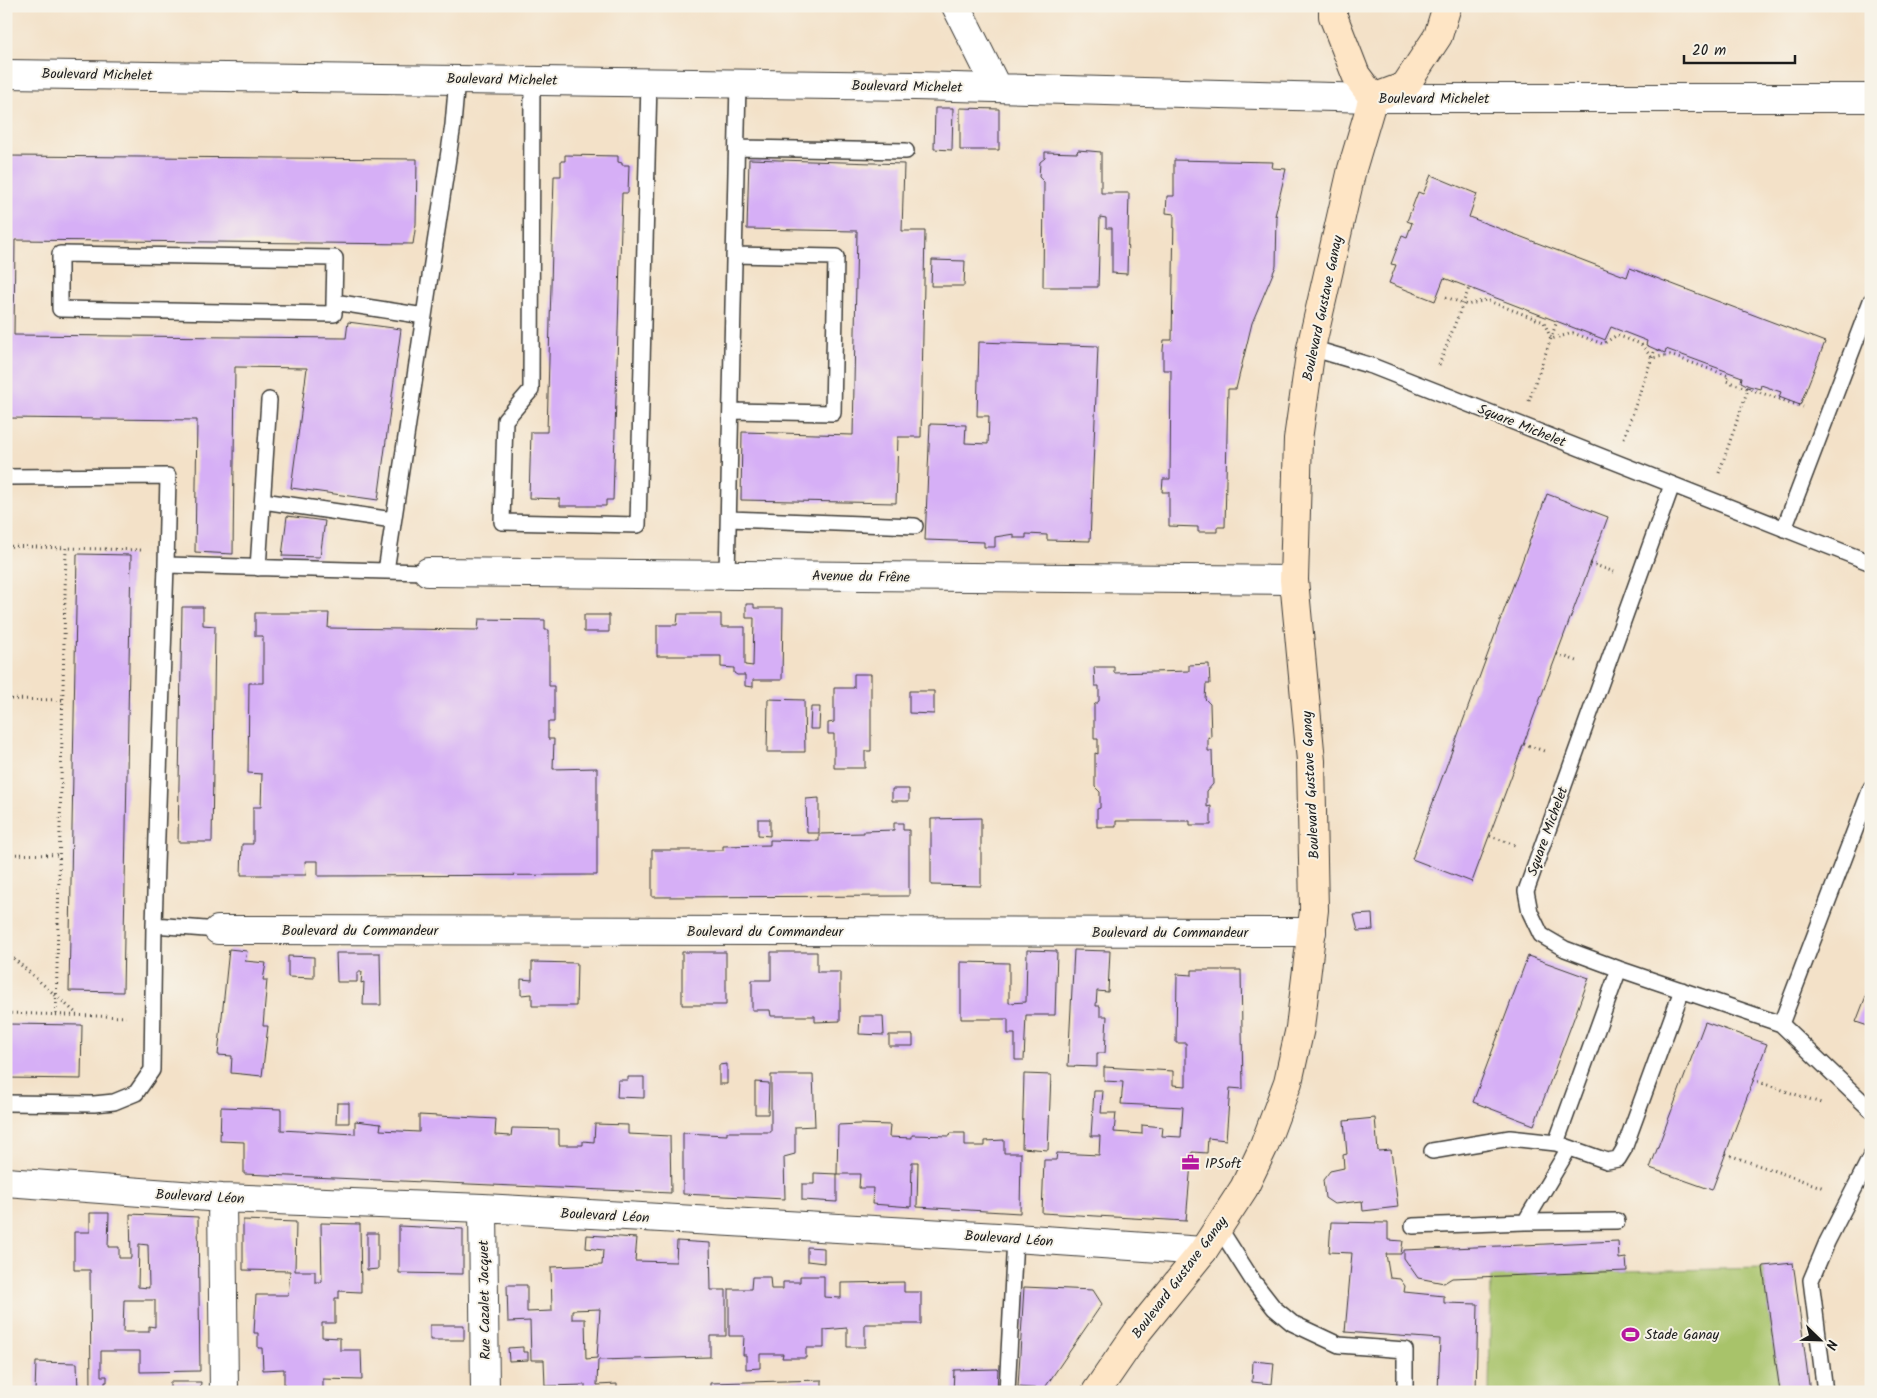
<svg xmlns="http://www.w3.org/2000/svg" width="1877" height="1398" viewBox="0 0 1877 1398" font-family="Kalam,sans-serif">
<rect width="100%" height="100%" fill="#f7f3e8"/>
<filter id="ink" filterUnits="userSpaceOnUse"><feTurbulence type="fractalNoise" baseFrequency=".02" numOctaves="2"/><feDisplacementMap in="SourceGraphic" scale="10" xChannelSelector="R" yChannelSelector="G"/><feConvolveMatrix kernelMatrix="1 2 1 2 8 2 1 2 1" color-interpolation-filters="sRGB"/></filter>
<filter id="wash" filterUnits="userSpaceOnUse"><feTurbulence type="fractalNoise" baseFrequency=".0096" numOctaves="4" result="noise"/><feDisplacementMap in="SourceGraphic" scale="20" xChannelSelector="R" yChannelSelector="G"/><feGaussianBlur stdDeviation="1.12" result="paint"/><feColorMatrix in="noise" values="0 0 0 0 0 0 0 0 0 0 0 0 0 0 0 0 0 1.4 0 .05"/><feComposite in="paint" operator="in"/></filter>
<g filter="url(#wash)">
<rect width="100%" height="100%" fill="#f3e1c8"/>
<path fill="#a8c36a" stroke="#627043" d="M1763 1268 1780 1392H1489L1491 1276 1625 1271Z"/>
<g id="blocks">
<path fill="#d6aff6" fill-rule="evenodd" d="M935 108H953L952 150 934 149Z
M960 108 999 109V150H960Z
M1078 150 1101 152V193H1129L1127 274 1112 273V228H1106V218L1100 217 1098 287H1043L1044 182 1039 177 1040 162 1045 158V152L1077 153Z
M565 155 618 156V162L622 163V165H629L628 193H622L613 500H606V506H560V499L529 498 531 432H547L554 176H561V161H565Z
M6 156 417 159 416 224 413 244 15 240 14 335 346 338 348 322 401 329 378 500 291 488 307 368 235 367 233 554 195 552 197 420 6 418Z
M749 159 904 164 902 231H925L921 437H898L896 503 741 500 742 432 853 435 857 231 747 229Z
M1174 160 1273 162 1272 168 1286 169 1275 216 1277 215 1276 266 1252 323 1236 389H1228L1225 527H1217V532H1198V527L1169 526V492H1162L1163 479H1170L1171 370H1163V350L1164 340H1172L1174 214 1166 213 1167 196H1174Z
M1431 175 1477 194 1469 217 1627 277 1630 268 1825 342 1800 405 1779 397 1781 392 1761 385 1760 389 1749 386 1741 382 1742 377 1666 349 1665 353 1655 349 1646 345 1647 341 1611 327 1605 340 1603 339 1444 278 1435 301 1389 283 1396 265 1391 264 1402 235 1407 237 1412 223 1407 221 1418 192 1423 194Z
M932 260 965 261 964 286H931Z
M979 342 1098 346 1090 541 1047 540V535L1026 534V538H1014V534L995 537V547H984V542L925 540 930 424 966 425 965 443 988 444 989 416H977Z
M1547 494 1608 517 1472 882 1412 859Z
M287 516 325 521 320 557 282 556Z
M77 554 131 555 123 992 69 991Z
M746 604H754V608H783L782 680H753V687L745 686V675H737L734 673V668L721 667V656H657V625H677L678 614H721V627H745V665L753 666 754 618H746Z
M182 607H203V625L215 626 212 842H178Z
M255 613H329L328 628 478 630 479 619 545 620V630H549V686H554V722H548V739H554L553 769 597 768V875L318 876V861H305L306 875H241L242 844H253V807H261L262 774 248 773 249 683H263V636H255Z
M584 615H609V632H584Z
M1209 664 1210 684H1206L1205 699 1210 704 1211 738 1208 737V751H1212L1213 784 1207 791V807L1211 806V825H1190V821H1116V827H1097V809L1100 808V792L1095 787V753L1098 754V739H1094V705L1099 701V686H1095L1094 667H1114V673L1189 671V665Z
M854 674H871V751H865V768H834V734H828V723L834 722V688H854Z
M909 691H934V714L909 713Z
M768 699 804 700 805 752H767Z
M811 707H820L819 729H810Z
M892 789H909V801H892Z
M819 798V833H807L806 799Z
M981 818V886L931 885V819Z
M758 819H770V836L758 835Z
M894 823H903V830H909V896L652 897V850H723V846L770 845V840L819 841V834L864 833V831L894 830Z
M1372 914 1373 930 1358 931 1354 915Z
M229 949 247 951 245 961 266 963 263 980H267L263 1026H268L262 1076 231 1073 232 1056 218 1055Z
M1027 950 1057 951 1055 1015H1026L1024 1060H1015V1034H1008V1019H961V962L1009 963V1003L1026 1002Z
M1074 950 1110 951 1108 992 1097 991 1096 1006H1100V1016H1107L1105 1053H1097V1067L1068 1066Z
M682 952H726V1005H682Z
M771 952H817V972H840V1021L815 1022V1016H771L770 1010H752V980H771Z
M336 953H380L381 1005H363L364 982 361 983 362 972H357V982H337Z
M288 956 314 957V978L288 977Z
M1528 956 1589 978 1534 1125 1473 1102Z
M532 962 577 963 576 1006H532V994L521 995V979L532 980Z
M1192 970H1241L1243 1089 1230 1088 1226 1140 1208 1138 1207 1153 1192 1152 1186 1221 1042 1213 1044 1160H1056L1057 1153 1099 1155 1100 1136H1091L1094 1091H1103L1101 1113H1116L1114 1132 1142 1134V1125L1163 1127 1162 1136 1181 1137 1183 1107 1121 1104 1123 1082 1104 1081V1067L1173 1071V1085L1186 1086V1043H1176L1177 974 1192 975Z
M1871 983V1027L1856 1022Z
M860 1016H883L884 1035 859 1034Z
M1705 1022 1767 1044 1712 1190 1650 1168Z
M6 1024 82 1025 81 1079 6 1078Z
M889 1035H913V1046H889Z
M727 1064V1084H719V1065Z
M1024 1074 1051 1075 1048 1150 1022 1148Z
M771 1075H813L815 1126 795 1127V1154L784 1157 785 1199 683 1194V1133L727 1135V1132H771Z
M628 1077H644V1098L617 1097 618 1080H628Z
M755 1082 769 1083 768 1114H755Z
M337 1103H349V1123H336Z
M221 1107 281 1109V1130L337 1133 355 1134V1121L381 1124 380 1130 419 1132V1115L496 1119 495 1135 511 1136 512 1128 559 1129V1145H583V1141L594 1142 595 1124 628 1125V1134L670 1136 671 1193 244 1174V1142L220 1141Z
M1375 1118 1378 1151 1391 1150 1398 1207 1363 1211 1362 1201 1334 1204 1325 1198 1323 1180 1330 1171 1344 1168 1343 1155 1347 1154 1344 1121Z
M859 1124 890 1125 889 1137 912 1138V1135L950 1136 951 1133H965V1146H985V1141L1004 1140V1153H1021L1020 1213 917 1207 918 1162H912L911 1207 872 1204 873 1188H859L860 1174H837L838 1125Z
M814 1173 837 1174V1202L802 1200V1184H814Z
M90 1213H109L108 1247H119V1258H131L130 1214 198 1217 200 1371 140 1372V1351H101V1376H107V1382H105V1392H91L90 1270H74V1232H90ZM139 1244 148 1245 149 1288 138 1287ZM124 1300H155V1327L149 1326V1332H123Z
M243 1220 296 1222 295 1271H315V1282H322L321 1223 360 1224 361 1292 339 1291V1298H335V1323H322V1337L340 1338V1350H361L362 1380 323 1379V1392H284V1369L263 1370 262 1348H258V1333H254L256 1295H288L290 1271 243 1270Z
M1331 1222 1388 1223V1240L1403 1241 1401 1254H1386L1390 1278 1400 1279 1405 1286 1404 1292 1444 1296V1303L1478 1304 1476 1392H1438L1440 1339 1345 1332 1352 1253 1329 1252Z
M399 1226 463 1229V1274L399 1273Z
M367 1233H378V1269L367 1270Z
M587 1235 637 1238 635 1261 676 1262 677 1241 710 1243 711 1290H726V1336H710V1357L598 1360 597 1385 617 1384V1392H585V1385L545 1386 544 1360H531L530 1321 508 1322 507 1285H527V1312L552 1311 551 1267 602 1265 603 1250 586 1248ZM600 1309 597 1358 586 1359 585 1319H572V1310Z
M1618 1241 1619 1259 1626 1258 1627 1271 1452 1278 1444 1283 1418 1278 1404 1258V1250Z
M807 1247 824 1248V1263L807 1261Z
M1793 1263 1795 1276 1810 1392H1780L1763 1268 1764 1266Z
M800 1276H824V1297L841 1298V1283L904 1282V1292H921V1324H865V1347H847V1328L824 1330V1348H806V1358H782L783 1354H760V1368L746 1369V1355H743L744 1336H729V1289H751L752 1277H770L771 1289H783V1282H800Z
M1024 1287 1093 1290 1102 1304 1044 1389 1018 1387Z
M430 1325H464V1340H430Z
M523 1347V1352H528V1360L509 1361 508 1348Z
M1253 1361 1274 1363 1272 1384 1252 1382Z
M36 1362 77 1363 78 1392H35Z
M998 1369 997 1392H953L954 1370Z
M822 1380V1392H710V1383Z
M170 1382H201L200 1392H170Z"/>
</g>
</g>
<g filter="url(#ink)">
<use href="#blocks" fill-opacity="0" stroke="#3c3a36" stroke-width="1"/>
<g fill="none" stroke-linecap="round" stroke-linejoin="round">
<defs>
<path id="lane" d="M532 80 531 390 505 420 502 522 638 525 649 82
M737 148 906 151
M334 302V314L60 309V254L335 258 334 302 424 316 453 125 457 79
M424 316 386 571 428 572
M1311 348 1372 366 1871 563
M731 411 833 413 836 257 734 255
M6 477 168 476 166 565 386 571
M1672 485 1526 891 1530 912 1541 935 1565 949 1619 969 1781 1024 1871 1110
M263 501 393 520
M729 519 915 526
M1784 529 1871 301
M258 568 269 400
M727 574 738 83
M154 925 218 930
M1619 969 1556 1143 1607 1161 1618 1159 1624 1149 1682 990
M1781 1024 1871 788
M6 1103 94 1104 114 1102 136 1093 152 1070 154 925 166 565
M1432 1151 1510 1138 1556 1143
M1525 1222 1569 1148
M1218 1226 1253 1281 1274 1308 1292 1323 1339 1345 1405 1350V1392
M1413 1226 1525 1222 1617 1221
M1007 1392 1015 1238
M1825 1392 1811 1280 1827 1242 1871 1156"/>
<path id="street" d="M956 6 997 88
M6 74 915 86 1373 98H1871
M428 572 1294 580
M218 930 1312 932
M6 1182 222 1198 483 1208 1015 1238 1203 1251
M222 1198 224 1392
M483 1208 485 1392"/>
<path id="secondary" d="M1333 6V16L1356 75 1373 98
M1373 98 1405 86 1438 36 1447 6
M1096 1392 1138 1331 1203 1251 1244 1188 1264 1146 1288 1082 1300 1028 1314 910 1311 761 1294 580 1298 439 1311 348 1352 169 1373 98"/>
</defs>
<use href="#lane" stroke="#3c3a36" stroke-width="18"/>
<use href="#street" stroke="#3c3a36" stroke-width="30"/>
<use href="#secondary" stroke="#3c3a36" stroke-width="30"/>
<path stroke="#3c3a36" stroke-width="3" stroke-dasharray="1 4" stroke-linecap="butt" d="M1446 297 1467 305 1486 300 1544 322 1551 339 1573 333 1603 344 1617 335 1641 344 1652 358 1670 355 1729 376 1726 381 1803 407
M1439 365 1469 288
M1529 401 1557 321
M1624 438 1655 349
M1719 473 1749 386
M6 546 66 548
M1590 563 1614 572
M1557 654 1580 662
M6 699 63 700
M1524 744 1547 752
M1490 836 1515 845
M6 854 59 855
M6 952 77 1014
M6 1013 126 1017
M56 1014 66 548 141 550
M1753 1080 1824 1104
M1726 1154 1824 1188"/>
<use href="#lane" stroke="#fff" stroke-width="15"/>
<use href="#street" stroke="#fff" stroke-width="28"/>
<use href="#secondary" stroke="#fee5c5" stroke-width="28"/>
</g>
</g>
<defs>
<symbol id="office-bare" viewBox="-9 -9 18 18"><path d="M-6-3h4V-5.5h4V-3h4V5H-6ZM-1-4.5V-3h2v-1.5ZM-6 0V1H6V0Z" fill="#b5179e" stroke="#f7f3e8" stroke-width="2.5" paint-order="stroke"/></symbol>
<symbol id="stadium-bare" viewBox="-9 -9 18 18"><path d="M0-5a6.5 5 0 1 0 0 10a6.5 5 0 1 0 0-10ZM-3.5-1.8h7v3.6h-7Z" fill="#b5179e" stroke="#f7f3e8" stroke-width="2.5" paint-order="stroke"/></symbol>
</defs>
<g fill-rule="evenodd">
<use href="#office-bare" x="1178" y="1150" width="25" height="25"/>
<use href="#stadium-bare" x="1618" y="1322" width="25" height="25"/>
</g>
<g text-anchor="middle" stroke-width="4" stroke-linejoin="round" paint-order="stroke">
<g font-size="14" fill="#1c1c1c" stroke="#f7f3e8">
<text transform="translate(97 74) rotate(1)" y="5">Boulevard Michelet</text>
<text transform="translate(502 79) rotate(1)" y="5">Boulevard Michelet</text>
<text transform="translate(907 86) rotate(1)" y="5">Boulevard Michelet</text>
<text x="1434" y="103">Boulevard Michelet</text>
<text transform="translate(1322 308) rotate(-78)" y="5">Boulevard Gustave Ganay</text>
<text transform="translate(1522 425) rotate(22)" y="5">Square Michelet</text>
<text transform="translate(861 576) rotate(1)" y="5">Avenue du Frêne</text>
<text transform="translate(1310 785) rotate(-93)" y="5">Boulevard Gustave Ganay</text>
<text transform="translate(1547 831) rotate(-70)" y="5">Square Michelet</text>
<text x="360" y="935">Boulevard du Commandeur</text>
<text x="765" y="936">Boulevard du Commandeur</text>
<text x="1170" y="937">Boulevard du Commandeur</text>
<text transform="translate(200 1196) rotate(3)" y="5">Boulevard Léon</text>
<text transform="translate(605 1215) rotate(3)" y="5">Boulevard Léon</text>
<text transform="translate(1009 1238) rotate(4)" y="5">Boulevard Léon</text>
<text transform="translate(1179 1277) rotate(-53)" y="5">Boulevard Gustave Ganay</text>
<text transform="translate(484 1300) rotate(-91)" y="5">Rue Cazalet Jacquet</text>
</g>
<g font-size="14" fill="#1c1c1c" stroke="#f7f3e8" text-anchor="start">
<text x="1205" y="1168">IPSoft</text>
<text x="1645" y="1339">Stade Ganay</text>
</g>
</g>
<rect width="1877" height="1398" fill="none" stroke="#f7f3e8" stroke-width="25"/>
<g transform="translate(1820 1340) rotate(113)" stroke="#f7f3e8" stroke-width="4" paint-order="stroke">
<path d="M0-4L9 19L0 12L-9 19Z" fill="#1c1c1c"/>
<text y="-8" font-size="14" font-weight="bold" text-anchor="middle" fill="#1c1c1c">N</text>
</g>
<path d="M1684 55v8h111v-8" fill="none" stroke="#1c1c1c" stroke-width="2.5"/>
<text x="1692" y="55" font-size="15" fill="#1c1c1c" stroke="#f7f3e8" stroke-width="4" paint-order="stroke">20 m</text>
</svg>
